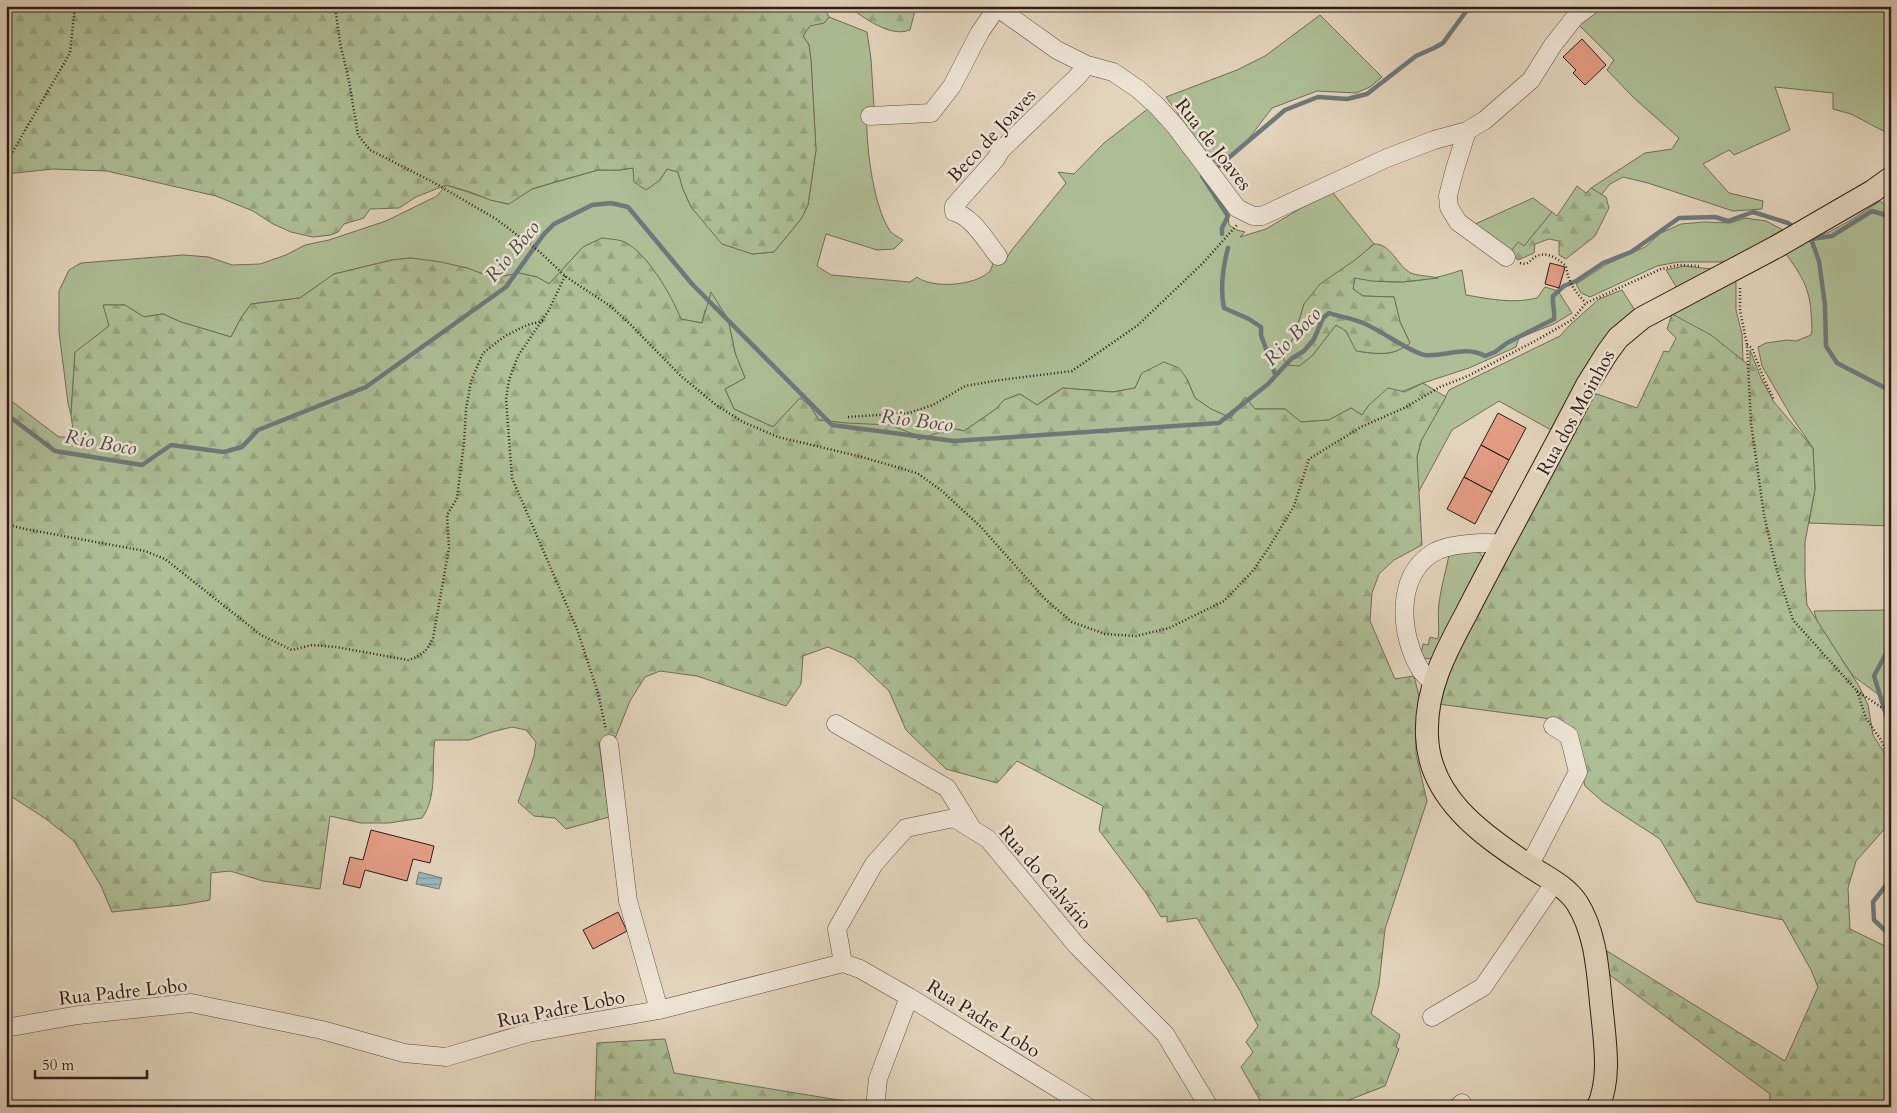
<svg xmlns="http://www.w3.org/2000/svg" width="1897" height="1113" viewBox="0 0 1897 1113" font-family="Cardo,serif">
<defs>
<pattern id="forest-firs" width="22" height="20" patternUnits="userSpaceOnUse" patternTransform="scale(1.25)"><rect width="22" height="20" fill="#aebe96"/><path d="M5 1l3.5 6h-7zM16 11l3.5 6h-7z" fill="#96a380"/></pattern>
<pattern id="water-rules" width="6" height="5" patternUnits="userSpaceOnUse" patternTransform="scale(1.25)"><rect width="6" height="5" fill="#99b6bb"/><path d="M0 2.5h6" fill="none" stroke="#7d9397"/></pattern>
</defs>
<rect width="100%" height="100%" fill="#e3d4bc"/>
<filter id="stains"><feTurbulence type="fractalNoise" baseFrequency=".004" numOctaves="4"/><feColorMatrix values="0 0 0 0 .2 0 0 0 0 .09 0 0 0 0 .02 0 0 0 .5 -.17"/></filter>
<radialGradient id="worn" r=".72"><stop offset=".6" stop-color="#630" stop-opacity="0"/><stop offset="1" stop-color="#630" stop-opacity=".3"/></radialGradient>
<path fill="#aebe96" stroke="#6e6d56" d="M1603 6H1891V135L1851 114 1833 109V93L1775 87 1790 130 1734 155 1729 150 1703 164 1729 193 1763 201 1762 209 1733 211 1648 183 1623 177 1610 184 1601 195 1591 188 1645 153 1672 149 1679 138 1634 98 1607 70 1614 60 1578 24Z
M1320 15 1382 77 1370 87 1356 93 1317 91 1272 108 1250 137 1232 155 1217 164 1207 154 1166 97 1237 70 1265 56Z
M829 17 867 32 871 59 874 108 867 107C865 139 872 204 890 231 893 235 899 237 903 240L894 249 877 250 826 234 817 266 831 275 910 282 917 277C932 289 976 286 990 271 992 268 993 263 994 259L1004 262 1011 251 1066 183 1058 172 1074 174 1104 143 1149 108 1162 119 1198 170 1228 216 1229 225 1237 230 1245 232 1240 237 1266 229 1303 207 1333 193 1374 244 1304 304 1294 337 1288 348 1279 349 1299 366 1312 356 1336 325 1346 331 1357 351C1378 354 1392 357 1410 343L1400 322 1394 297 1363 296 1353 289 1355 277C1390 286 1427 282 1462 270L1466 295C1490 299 1513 304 1537 298L1545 287 1558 291 1572 313 1554 324 1519 338 1516 347 1469 368 1423 383 1369 405 1362 415 1351 408 1329 420 1301 422 1285 409H1255L1231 418 1211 409 1195 398 1187 379 1142 373 1135 388 1113 392 1063 388 1050 396 1037 405 1020 394 1004 400 996 409 964 431 951 428 918 441 846 423 819 420 810 406 800 398 773 427 734 409 725 389 745 378 735 353 728 319 705 310 702 323 680 319C675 304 648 257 635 250 625 245 613 242 602 238L583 247 549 284 537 277 519 273 494 278 467 268 411 258 392 260 334 274 300 298 251 304 241 318 231 337 181 322 163 314 144 317 125 305H104L109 326 75 353 71 415 68 403 59 332V291L69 270 81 263 183 255 209 257 232 265 260 264 286 255 305 245 329 240 386 221 437 196 446 185C467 191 487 200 508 204L532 189 598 170H619L634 168 659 181 667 169 678 172 683 189 691 207 706 224 752 254 774 252 801 219 808 205 816 150 811 60 809 45 803 36 810 25 824 23Z
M1533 198 1552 212 1524 246 1510 253 1473 225Z
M1880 201 1891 210V526L1809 523 1815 489 1813 448 1791 416 1762 366 1758 347 1766 343 1787 340 1796 341 1811 335 1812 331C1811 294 1808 284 1786 254L1808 240 1829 232 1851 220Z
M1745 218 1766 221 1783 230 1725 262H1678L1657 266 1590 297 1581 293 1576 284 1607 264 1645 247 1661 233 1681 224 1704 222 1730 223Z
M1684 266 1711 269 1677 288 1666 270Z
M1732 279 1736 282V310L1742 334 1743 360 1672 314Z
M1622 290 1636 312 1551 430 1499 401 1452 430 1418 493 1417 457 1421 441 1449 390 1560 336 1570 325 1599 299Z
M1478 551 1483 557 1434 655 1431 659 1422 658 1417 649 1422 650 1423 644 1428 645 1430 637 1438 639C1440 627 1437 615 1439 603 1441 587 1446 571 1449 555Z
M1891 610V697L1889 702 1853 676 1818 624 1814 611Z"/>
<path fill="url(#forest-firs)" stroke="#6e6d56" d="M6 6H824L829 17 824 23 810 26 803 36 809 45 811 60 816 150 808 205 801 219 774 252 752 254 722 244 691 207 683 189 678 172 667 169 659 181 646 190 634 182 633 168 619 170H598L555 182 532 189 509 204 490 200 470 192 446 185 416 197 399 208 370 209 364 218 344 224 338 232 331 235 313 237 291 232 273 224 253 211 216 196 107 171 53 169 6 174Z
M847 6H916L910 30C889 38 864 17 847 6Z
M1577 186 1586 193 1591 188 1606 197 1609 208 1595 236 1566 259 1559 255V241L1549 239 1535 244 1534 253 1518 260 1510 253 1518 242 1524 246 1552 212 1557 216Z
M602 238C608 239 616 239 622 241 645 249 672 296 681 319L702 323 711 292 728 319 735 353 745 378 725 389 734 409 773 427 800 398 810 406 819 420 846 423 890 425 916 435 918 440 951 428 964 431 996 409 1004 400 1020 394 1037 405 1063 388 1113 392 1135 388 1142 373 1164 362 1179 368 1187 379 1195 398 1211 409 1231 418 1245 397 1255 409H1285L1301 422 1329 420 1351 408 1362 415 1369 405 1388 388 1405 392 1423 383 1446 397 1421 441 1417 457 1422 545 1394 560 1379 574 1372 593 1370 621 1395 679 1414 676 1419 696 1416 736V754L1427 801 1385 929 1379 985 1371 1014 1400 1035 1396 1047 1399 1049 1385 1086 1336 1105V1107H1264L1241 1067 1253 1052 1246 1042 1258 1026 1240 991 1197 918 1167 922V916L1161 917 1146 893 1099 830 1103 806 1017 761 997 783 946 769 906 730 889 691 854 658 828 647 803 656 801 684 786 706 697 676 660 671 645 677 630 701 614 741 599 743 609 817 566 829 555 818 534 816 518 802 534 756 536 742 526 730 512 727 492 732 469 740H435C431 765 438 796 422 818L389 823H361L330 816 320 889 263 881 230 871 211 873 210 900 182 905 112 912 101 886 74 841 46 819 6 793V397L59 437H74L71 415 75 352 109 326 103 305H125L144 317 163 314 181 322 231 337 241 318 251 304 300 298 334 274 392 260 411 258 441 262 467 268 494 278 519 273 537 277 549 284 583 247Z
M1374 244C1391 243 1397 266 1411 273 1418 276 1430 276 1438 278L1402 282 1371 281 1355 278 1353 289 1363 296 1394 297 1400 322 1410 343C1392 357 1378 354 1356 351L1346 331 1336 325 1312 356 1299 366 1287 365 1278 349 1288 348 1294 337 1304 304 1320 284 1355 260Z
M1672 314 1711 335 1750 366V350L1761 378 1774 402 1813 448 1815 489 1805 542V576L1807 605 1859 686 1868 705 1873 735 1888 759 1891 777V816L1889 824 1856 861 1848 888 1850 929 1891 949V1107H1769L1770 1094 1607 973V951L1785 1061 1818 987 1811 970 1783 920 1697 902 1660 839 1603 802 1585 786 1573 736 1559 720 1438 704 1437 681 1594 393 1637 408 1664 351 1669 352 1676 338 1667 329Z
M665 1039 674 1073 863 1104V1107H595L597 1043Z"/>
<path fill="url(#water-rules)" stroke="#6e7879" d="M419 872 442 878 439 889 416 884Z"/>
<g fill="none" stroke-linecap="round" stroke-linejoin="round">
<path stroke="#6e7879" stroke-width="4.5" d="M1219 166 1285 110 1318 97 1347 99 1367 94 1416 56 1434 48 1443 43 1470 6
M1202 176 1228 216 1222 228V234
M1809 238 1811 239 1832 236 1872 211 1885 215 1891 221
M1811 239 1819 261 1825 305 1826 346 1837 363 1891 391
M1228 248C1223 267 1220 289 1224 308L1249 319 1261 327V335L1275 374
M6 414 55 451 142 465 171 445 224 452 242 447 258 430 366 387 506 287 544 234 554 224 592 205 611 203 628 207 692 284 832 425 954 441 1219 423 1268 384 1291 359 1304 351 1314 339 1323 318 1329 313C1340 317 1352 318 1363 323 1379 329 1411 353 1425 355 1446 357 1465 345 1485 356L1495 352 1507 343 1554 319C1555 310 1552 304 1553 296L1564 286 1576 281 1603 263 1631 252 1679 218 1715 217 1728 221 1753 212 1788 223 1794 227
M1891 644 1874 676 1891 731
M1891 879 1873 902 1874 920 1891 936"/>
</g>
<path fill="#e39d85" stroke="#2d1c15" d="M1582 39 1606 65 1585 85 1573 73 1576 70 1563 57Z
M1550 263 1565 267 1559 288 1545 284Z
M1498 413 1526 428 1509 460 1481 445Z
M1481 445 1509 460 1492 492 1464 477Z
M1464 477 1492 492 1475 524 1447 509Z
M371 830 434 846 430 863 413 859 407 881 365 870 360 888 343 884 350 857 363 860Z
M618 912 627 931 593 949 583 930Z"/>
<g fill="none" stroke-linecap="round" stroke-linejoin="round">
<defs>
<path id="minor" d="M998 8 1057 50 1087 65 1113 72 1138 89 1157 106 1176 127 1237 208 1253 216H1262L1387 158 1434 140 1467 131 1485 120 1531 80 1553 45 1575 17 1590 6
M870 116 931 113 952 86 980 32 998 6
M1467 131 1454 172 1448 196 1449 207 1458 222 1506 257
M998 256C986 241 972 216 954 212V206L995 160 1001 150 1077 77 1087 65
M1433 683C1429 679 1423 674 1420 669 1400 635 1395 579 1431 554 1447 543 1484 542 1503 544
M836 724 947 788 970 825
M609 744 628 901 659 1010
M1529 866 1578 772 1569 736 1553 726
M843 963 837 929 874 864 906 828 954 818 988 839 1077 946 1165 1034 1209 1107
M1432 1017 1483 987 1555 882
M6 1028 78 1015 191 1003 322 1030 404 1053 446 1057 528 1033 659 1010 843 963 860 969 909 997 1088 1107
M875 1107 878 1079 909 997
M1458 1107 1462 1103"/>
<path id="major" d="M1598 1107C1611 1078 1605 1043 1602 1012 1598 976 1597 934 1577 903 1565 885 1545 877 1528 865 1481 834 1429 797 1427 736 1425 690 1445 653 1466 614 1477 592 1489 570 1501 547 1530 493 1559 439 1587 385L1607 353 1618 338 1642 318 1776 247 1873 191 1891 178"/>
</defs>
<use href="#minor" stroke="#5a4a3f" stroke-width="19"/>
<use href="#major" stroke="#2d1c15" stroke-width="24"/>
<path stroke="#2d1c15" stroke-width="2.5" stroke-dasharray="1 2.5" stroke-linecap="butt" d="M335 6 340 43 349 81 358 135 370 150 431 181 496 219 540 252 565 276 610 306 631 325 681 376 716 405 743 422 778 437 862 457 917 473 942 491 981 527 1045 599 1072 622 1105 634 1136 636 1169 628 1224 601 1252 572 1268 549 1294 506 1309 459 1361 427 1404 408 1440 387 1468 376 1535 341 1572 320 1586 303 1661 269 1678 265 1699 266
M6 160 9 158 70 53 75 6
M1520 263C1529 266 1530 259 1537 256 1548 251 1559 260 1566 266 1568 282 1575 292 1586 303
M565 276 549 310 518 356 509 380 506 399 512 478 577 629 598 693 606 730
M1740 288V310L1747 345 1751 423 1764 515 1777 571 1793 620 1857 691 1866 718 1881 740 1891 764
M1747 345 1752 348 1764 379 1774 400
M848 417 909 413 933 405 965 386 1000 380 1072 371 1138 325 1203 263 1237 225
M6 524 25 529 145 551 165 559 261 635 292 650 312 645 336 647 408 660C422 656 427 651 433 638L449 548 447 515 457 498 464 443 466 410 471 381 483 353 505 336 527 325 543 321
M1857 691 1881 707H1891"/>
<use href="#minor" stroke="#ede3d3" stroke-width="18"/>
<use href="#major" stroke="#e3d4bc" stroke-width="22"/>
</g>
<g text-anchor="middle" stroke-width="5" stroke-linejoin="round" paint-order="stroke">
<g font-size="19" fill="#2d1c15" stroke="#ede3d3">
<text transform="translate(991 135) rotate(-47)" y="7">Beco de Joaves</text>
<text transform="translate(1214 144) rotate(52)" y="7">Rua de Joaves</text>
<text transform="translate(1575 412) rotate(-61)" y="7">Rua dos Moinhos</text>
<text transform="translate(1046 877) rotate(49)" y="7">Rua do Calvário</text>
<text transform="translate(123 991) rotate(-6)" y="7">Rua Padre Lobo</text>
<text transform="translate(561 1008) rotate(-11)" y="7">Rua Padre Lobo</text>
<text transform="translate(984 1018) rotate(32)" y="7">Rua Padre Lobo</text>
</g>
<g font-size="20" font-style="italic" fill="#4d4a47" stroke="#ede3d3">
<text transform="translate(512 251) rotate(-50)" y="7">Rio Boco</text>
<text transform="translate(1292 336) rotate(-46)" y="7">Rio Boco</text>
<text transform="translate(917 420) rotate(7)" y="7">Rio Boco</text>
<text transform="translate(101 442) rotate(10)" y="7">Rio Boco</text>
</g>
</g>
<rect width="1897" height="1113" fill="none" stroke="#e3d4bc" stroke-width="25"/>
<rect x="8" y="8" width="1882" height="1098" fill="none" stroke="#2d1c15" stroke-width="2.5"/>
<rect x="12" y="12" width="1872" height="1088" fill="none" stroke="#2d1c15"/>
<path d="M35 1070v8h112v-8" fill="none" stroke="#2d1c15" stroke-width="2.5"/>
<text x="42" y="1070" font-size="15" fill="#2d1c15" stroke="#ede3d3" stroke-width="4" paint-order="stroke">50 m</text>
<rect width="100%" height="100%" filter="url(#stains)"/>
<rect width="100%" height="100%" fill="url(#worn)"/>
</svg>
